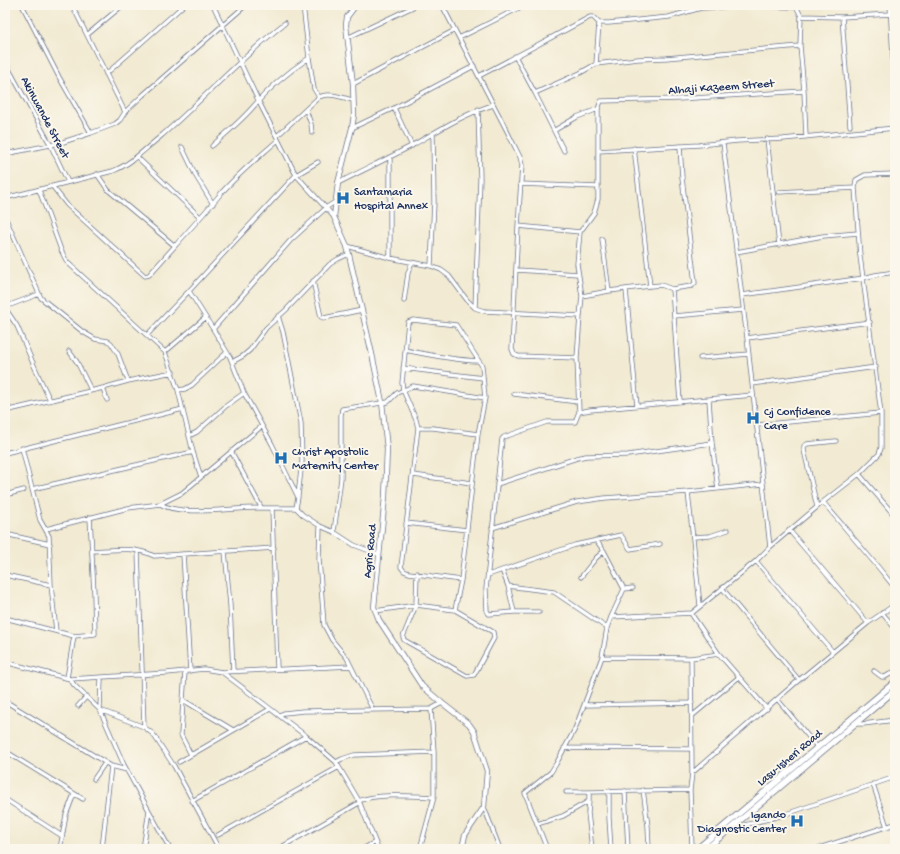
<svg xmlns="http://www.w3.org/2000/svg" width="900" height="854" viewBox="0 0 900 854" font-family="'Gochi Hand',sans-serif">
<rect width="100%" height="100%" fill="#fbf7ec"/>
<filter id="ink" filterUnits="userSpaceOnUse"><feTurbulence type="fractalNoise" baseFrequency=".025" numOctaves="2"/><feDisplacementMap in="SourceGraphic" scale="8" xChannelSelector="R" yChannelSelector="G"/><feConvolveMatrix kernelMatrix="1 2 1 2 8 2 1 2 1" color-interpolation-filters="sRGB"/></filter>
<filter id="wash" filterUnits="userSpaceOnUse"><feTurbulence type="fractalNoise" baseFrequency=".012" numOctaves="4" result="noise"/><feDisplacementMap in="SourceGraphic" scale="16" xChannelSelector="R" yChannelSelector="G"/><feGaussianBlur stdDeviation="0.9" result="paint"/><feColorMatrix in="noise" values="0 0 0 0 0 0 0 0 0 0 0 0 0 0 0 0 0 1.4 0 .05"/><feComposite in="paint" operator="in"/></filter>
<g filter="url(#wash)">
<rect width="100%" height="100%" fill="#f2ead2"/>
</g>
<g filter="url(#ink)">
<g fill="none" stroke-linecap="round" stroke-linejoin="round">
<defs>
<path id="minor" d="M22 5 59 77 91 133
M72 5 87 35
M123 5 87 35 125 112
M213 5 258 100 296 175 334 217
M303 5 309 58
M442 5 507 131 520 157 522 165 518 226 512 349 514 354 518 356 577 358
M890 5 895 93
M796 6 801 16 800 46 804 91
M801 16 842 17 890 14
M842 17 850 126
M347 38 417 5
M459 38 525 5
M515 56 535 93 564 151
M5 62 50 144 68 182
M596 64 599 23
M106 74 184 5
M479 76 590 17H593L599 23H609L669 17 701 8 745 6 796 7
M353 84 455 30
M535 93 580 73 596 64 638 59 666 58 800 46
M394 108 412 146
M306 110 311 124 312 133
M352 128 394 108 474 66
M555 130 577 117 598 109
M277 136 319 97C330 92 343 98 353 100
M767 139 779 245
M723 143 747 338 770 547
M212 146C225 134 241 121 253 107 269 88 288 72 309 58L314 89 319 97
M182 147 197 178 213 204
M634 148 650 286
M598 151 699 145 737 141 783 139 895 128
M5 154 60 143 91 133 115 124 120 120 125 112 143 95 246 5
M137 157 200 217
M97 174 108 190 175 246
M338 183C363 170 389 158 413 145 439 130 464 114 493 105
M520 184 598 187
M53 187 67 205 145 276 149 275C172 249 196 223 218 197 235 176 258 158 278 140
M39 190 61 250 67 262 165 352 178 390 193 452 201 477
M779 192 855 188
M5 198 113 171C131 164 145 149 160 137 203 100 240 58 285 23
M5 217 41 298 83 332 95 339 108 341 111 343 118 354 128 381
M518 226 580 232
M602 239 609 291
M347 246 390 258 431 266 441 270 449 276 467 300 475 308 484 311 580 316 582 296 609 291 650 286 661 285 672 289
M736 252 823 236 858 233
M390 258V157
M431 266 434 202 433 134
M517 270 578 274
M313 281 321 317 324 318 362 310
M626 290 637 406
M742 295 864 278 875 275 895 272
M582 296 577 264 580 232 594 213 598 199V109L601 101 679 99 804 91 806 137
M404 301 408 273 412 262
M5 307 39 294
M5 308 17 326 39 377 50 400
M475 308 480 179 478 109
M278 316 283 332 301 423 302 461 298 496
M674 316 743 310
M213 329 189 291 296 175 318 162
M147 335 189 291
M747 338 870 322
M405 350C429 355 454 360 478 361
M69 351 77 362 91 390
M165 352 205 318
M700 358 749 354
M232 362 243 356 250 350 266 328 286 310 330 264 338 259 349 254
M403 368 483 378
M752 384 876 367
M178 390 185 389 192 385 226 353
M514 394 578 402
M5 400 10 410
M107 400 103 388 128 381 173 372
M709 400 712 443 718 489
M680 402 672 289 692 286 695 283 682 178 680 146
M5 411 103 388
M579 412 590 410 753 395
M757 425 881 413
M418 428H433L478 434
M189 436 197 432 226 406 244 393
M22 448 32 489 193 452
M231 451 261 507
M5 453 183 409
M859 474 895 516
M413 475 472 483
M497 484 577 458 586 456 628 455 712 443
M32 489 40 520 49 536 51 585 56 631
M688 492 700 605
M5 495 24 490
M823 502 878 567 895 588
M160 504C182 517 236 507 262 508 273 508 285 508 296 508L303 515 320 526 334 532 354 545 378 554
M817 507 804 450V446L807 444 836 441
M272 508 277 669
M296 508 298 497 272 444 244 393 230 357 213 329 290 241 327 207 335 202
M406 523 467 530
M320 526 319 559 324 625 332 640 347 658 351 666
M492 528 577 502 605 498 688 492 763 484
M46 529 128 508 160 504 182 493 262 426
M789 530 868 623
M334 532 341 478V415L342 409 388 402 397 393 413 386 485 398
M5 534 50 544
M693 537 710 536 728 530
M92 551C113 550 134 546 154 556L274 548
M138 551 144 727
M225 551 230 605 233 671
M183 554 190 671
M756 561 833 652
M502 570 508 586 514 612
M5 575 51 585
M488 575 575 545 621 535 630 549 660 544
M581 577 596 558 604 551
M508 586 554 592 607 628
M722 588 799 680
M624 589 633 588
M416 605 455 610 493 632 494 638 474 675 467 676 404 640 403 637Z
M455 610 461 580 478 434 485 398 482 366 456 325 413 320 408 322 402 383 403 390 416 420 418 428 401 567 404 571 409 573 461 580
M375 611 416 605 417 573
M539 612H514L489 614 487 611 486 589 502 439 504 437 547 422H575L579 412 577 358 580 316
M692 613V615L719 654 767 709
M882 613 895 628
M611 617 692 613 756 561 770 547 823 502 859 474 879 454 881 448V413L860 256 855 188 856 180 865 175 895 174
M5 618 74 636 95 634 94 593 90 517
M602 657 691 658 719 654
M691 658 692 773 690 790 692 849
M5 662 70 679 167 673 204 669 222 672 351 666 373 710
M874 671 882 677H885L895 671
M222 672 306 736 336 762 359 801 378 849
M67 678 74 636
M101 678 100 710 144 727 153 734 174 766 219 849
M70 679 74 685 100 710 124 765 170 849
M183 700 185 672
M778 700 818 748
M5 701 111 766 127 770
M585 705 692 703
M78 706 87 696
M279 715 284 713 303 711 431 709 442 703
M692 716 739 677
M856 724H863L895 720
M564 748 691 749
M5 751 83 799
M191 755 181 735 183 700 233 730
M179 762 270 709
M336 762 342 759 354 755 434 752
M692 773 799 680 868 623 890 608 895 602
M94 779 105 763
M873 784 887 827
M643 790 648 826 649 849
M609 791V818L611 849
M625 791 628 849
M566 792H589
M5 799 62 836
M192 801 306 736
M359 801C375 793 415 796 434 797
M589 801 588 813 592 849
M484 807 500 849
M537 824 563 816 589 801V792L690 790
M733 828 780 816 895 777
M218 835 339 767
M60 849 66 815 74 794
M102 849 111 766
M143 849 149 811
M278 849 359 803
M363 849 375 842
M420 849 434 797V752L431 709
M547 849 525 793 551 772 556 764 575 729 602 657 607 628 611 617 624 589 604 551 596 540
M816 849 895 824"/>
<path id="tertiary" d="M356 5 347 17 346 25 353 84 354 115 352 128 338 183 334 217 347 246 372 354 382 402 387 449 385 497 374 607 379 620 422 686 442 703 469 724 474 731 487 771 484 807 465 835 462 849"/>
<path id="primary" d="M697 849 895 682
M706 849 895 690"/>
</defs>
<use href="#minor" stroke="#667087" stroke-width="5"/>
<use href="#tertiary" stroke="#667087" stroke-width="6"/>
<use href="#primary" stroke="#667087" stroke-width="7"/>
<use href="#minor" stroke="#fff" stroke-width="3.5"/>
<use href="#tertiary" stroke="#fff" stroke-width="4.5"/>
<use href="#primary" stroke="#fff" stroke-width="5.5"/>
</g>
</g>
<defs>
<symbol id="hospital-bare" viewBox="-9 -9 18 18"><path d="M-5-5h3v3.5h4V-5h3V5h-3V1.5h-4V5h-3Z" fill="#1f6fb2" stroke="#fbf7ec" stroke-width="2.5" paint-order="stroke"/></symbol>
</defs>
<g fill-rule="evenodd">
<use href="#hospital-bare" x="333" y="188" width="20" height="20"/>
<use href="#hospital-bare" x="743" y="408" width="20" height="20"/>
<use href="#hospital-bare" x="271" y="448" width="20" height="20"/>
<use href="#hospital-bare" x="787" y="811" width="20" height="20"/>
</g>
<g text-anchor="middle" stroke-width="4" stroke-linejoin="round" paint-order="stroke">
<g font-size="12" fill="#1b2f5e" stroke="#fbf7ec">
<text transform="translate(721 86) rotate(-4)" y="4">Alhaji Kazeem Street</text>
<text transform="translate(46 117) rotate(62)" y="4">Akinwande Street</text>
<text transform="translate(369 551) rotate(-84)" y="4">Agric Road</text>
<text transform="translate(789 757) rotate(-40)" y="4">Lasu-Isheri Road</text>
</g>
<g font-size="12" fill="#1b2f5e" stroke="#fbf7ec" text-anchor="start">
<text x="354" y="195">Santamaria<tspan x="354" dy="14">Hospital Annex</tspan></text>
<text x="764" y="415">Cj Confidence<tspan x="764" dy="14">Care</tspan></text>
<text x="292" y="455">Christ Apostolic<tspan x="292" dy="14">Maternity Center</tspan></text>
<text x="786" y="818" text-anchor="end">Igando<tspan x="786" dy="14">Diagnostic Center</tspan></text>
</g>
</g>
<rect width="900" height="854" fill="none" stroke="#fbf7ec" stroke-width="20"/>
</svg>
